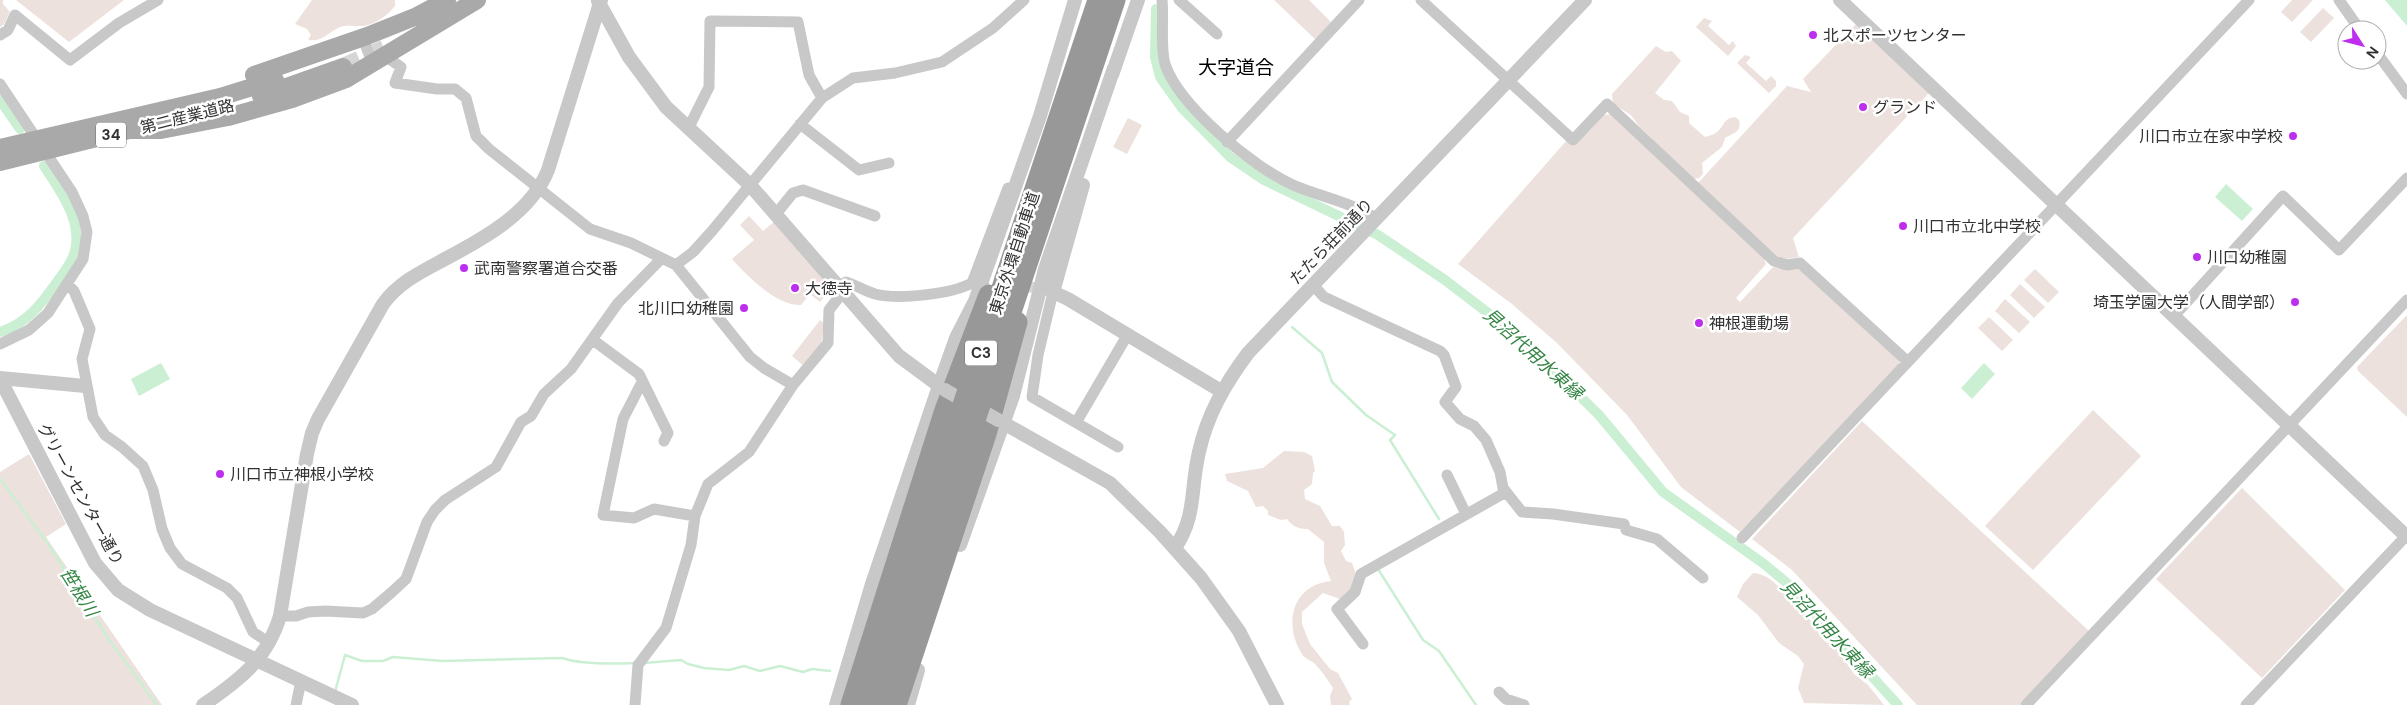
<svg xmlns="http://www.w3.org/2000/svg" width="2407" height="705" viewBox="0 0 2407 705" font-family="'DM Sans','Noto Sans JP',sans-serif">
<rect width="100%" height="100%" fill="#fff"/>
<path fill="#ece1dc" d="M0 0H3V4L10 12 4 24 0 27Z
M16 0H124L69 42Z
M312 0H395V6C387 16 372 27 359 26 353 26 345 25 340 27 327 33 323 42 308 40L311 35 307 29 295 24Z
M1274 0H1309L1331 22 1316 40Z
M2292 0H2313L2292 22 2281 12Z
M2323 8 2334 18 2311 42 2300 32Z
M1704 18 1712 21 1708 26 1729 45 1733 41 1736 46 1728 56 1696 27Z
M1856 24 1929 93 1793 238 1799 257 1780 260 1698 183 1787 86 1811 92 1803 79Z
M1656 46 1666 52 1672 51 1681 61 1655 93 1664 100 1672 101 1680 112 1689 116V123L1705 137C1708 136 1714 135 1717 132 1725 126 1722 119 1735 117L1739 120C1742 133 1733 133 1725 138L1722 147 1702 163 1703 174 1699 178 1693 179 1639 126 1631 115 1613 104 1612 94Z
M1745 55 1751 57 1746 63 1766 81 1771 76 1776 81V86L1769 93 1737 63Z
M1611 114 1764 259 1766 264 1736 298 1740 302 1773 267 1786 269H1803L1900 357 1899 366 1740 532 1681 487 1627 415 1557 343 1512 304 1458 264 1567 140 1603 115Z
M1128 118 1142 125 1127 154 1113 147Z
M749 216 763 231 775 221 831 288 820 302 810 294 801 305C777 306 747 276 732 259L754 240 740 225Z
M2035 269 2059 292 2048 303 2024 280Z
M2020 284 2045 307 2034 318 2010 295Z
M2005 299 2030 322 2019 333 1995 311Z
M2407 315V417L2358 371 2357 367Z
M1989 317 2013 340 2002 351 1978 328Z
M820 320 824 323 821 346 804 366 792 356Z
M2093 410 2141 456 2033 570 1985 526Z
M1862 421 2090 632 2020 705H1917L1792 570 1752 539Z
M1284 451 1304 452 1312 456 1315 471 1313 473 1312 484 1304 490 1305 499 1320 506 1332 526H1340L1344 532 1345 545 1341 551 1346 561 1352 563 1356 574 1352 588 1340 599 1323 593 1302 612V624L1310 644 1330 669 1338 673 1352 699 1349 702 1350 705H1331L1330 696 1333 688C1327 679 1321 670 1314 663 1310 660 1304 658 1302 654 1283 624 1292 585 1331 581L1324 563V542L1308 529C1299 529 1293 527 1287 519L1281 520 1268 515V511L1263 506 1256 507 1248 491 1227 481 1225 474 1263 468Z
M29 454 66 524 46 537 162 705H0V472Z
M2242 488 2345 590 2262 678 2156 579Z
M1753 573C1772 574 1783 592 1794 605 1800 612 1809 617 1814 625 1820 635 1821 642 1834 645L1854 674 1868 685 1884 705 1804 703 1798 688 1804 664 1798 656 1779 643 1758 615 1737 597 1743 584Z"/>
<path fill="#cbefd3" d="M2385 0H2407V26Z
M2226 184 2253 209 2242 221 2215 197Z
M161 363 170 379 139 396 131 379Z
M1984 363 1995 374 1972 399 1961 388Z"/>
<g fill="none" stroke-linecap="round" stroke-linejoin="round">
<path stroke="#cbefd3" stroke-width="2.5" d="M1292 327 1322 353 1332 382 1366 415 1395 435 1390 440 1439 519
M0 479 48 544 107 637 157 705
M1378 569 1423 640 1439 651 1476 705
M644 663 681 660 688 664 704 668 729 670 744 666 760 671 780 666 803 672 812 669 830 671
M335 692 345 655 362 661H383L393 657 443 661 562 658C583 665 614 664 636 663"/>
<path stroke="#cbefd3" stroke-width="10" d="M1156 9 1155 57 1160 77 1182 108 1230 157 1264 180 1378 235 1445 280 1522 339 1599 415 1663 492 1764 564 1787 583 1898 705
M0 100 20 129
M0 332C20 326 36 311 48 294 56 283 66 271 72 259 87 226 61 192 44 166"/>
<path stroke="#d6d6d6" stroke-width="11" stroke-dasharray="11 5.5" stroke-linecap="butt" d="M978 281H998L1046 290"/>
<path stroke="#d6d6d6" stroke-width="18" stroke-dasharray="18 9" stroke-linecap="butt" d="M343 67 386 48"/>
<path stroke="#c8c8c8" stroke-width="11" d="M1162 0C1164 19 1160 47 1165 64 1179 106 1253 167 1293 185 1321 197 1351 202 1377 219
M1179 0 1217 34
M1421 0 1573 140 1607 104 1774 261 1787 265 1800 263 1907 361
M2339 0 2360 30
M0 35 8 30 15 15 70 60 119 23 158 0
M367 36 365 44 370 57 377 60
M2377 53 2407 94
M385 56 401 67 395 83 437 89H455L466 98 476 136 489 149 590 229 631 243 676 265 750 357 764 368 793 385
M0 84 72 192 83 216 87 232 83 259 48 313 29 330 0 344
M800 124 859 170 889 163
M688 129 709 87 710 21 798 22 809 75 822 98
M1227 142 1359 0
M776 214 793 193 803 190 875 216
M676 265 693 252 712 231 822 98 853 78 895 73 942 62 993 28 1024 0
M68 285 74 291 90 329 82 359 93 417 105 435 122 447 143 466 153 490 162 529 170 548 182 564 227 588 237 598 253 632 270 643
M1313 285 1324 297 1440 351 1444 355 1456 387 1445 402 1460 419 1474 426 1486 440 1500 472 1503 488 1522 512 1553 514 1624 524 1626 530 1657 539 1703 578
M839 286 846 282C856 285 865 291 875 294 898 300 952 294 972 283L1008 188
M1046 290 1053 292 1038 355 1032 397 1118 447
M2174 316 2283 196 2339 250 2407 178
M593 340 639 374 668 433 664 441
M642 382 623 419 603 515 634 518 654 509 695 516
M1077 421 1128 334
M1447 475 1466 514
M1742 538 2249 0
M280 616H296L308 612 325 611 363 613 372 609 392 592 406 579 427 522 435 510 445 500 496 467 521 422 531 416 544 394 571 369 618 303 662 258
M1363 644 1337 609 1355 592 1361 574 1506 492
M1499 692 1506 699 1524 705
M296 705 301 681
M635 705 638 665 666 628 691 545 695 516 708 484 749 452 793 385 828 343 829 310 843 292
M2026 705 2407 300
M2246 705 2407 535"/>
<path stroke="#c8c8c8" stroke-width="14" d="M1840 0 2407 537
M598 1 629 57 666 107 750 185 899 356 945 390
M1112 75 1138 0
M1083 185 1053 292 1068 299 1221 391
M0 378 85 386
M0 379 95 563 118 590 150 610 352 705
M998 420 1110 483 1160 532 1201 578 1239 631 1277 705
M960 545 1013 396 1045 269 1114 68
M1175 548C1197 515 1190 489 1199 452 1207 415 1225 384 1248 353L1585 0
M203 705C240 680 267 659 280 616L307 454 312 433 318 419 383 304C399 282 421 272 445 259 483 239 531 213 548 170L601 0
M836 705 872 584 939 386 956 338 975 301 1040 116 1075 0
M908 705 918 670"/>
<path stroke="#a9a9a9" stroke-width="18" d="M254 75 367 36 417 16 447 0
M261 96 343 67
M131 130H161L228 117 292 99 346 79 477 0
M0 148 220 97 275 80
M0 162 141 127"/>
<path stroke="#989898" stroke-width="21" d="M851 705 945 410 989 295
M896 705 986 434 1017 322"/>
<path stroke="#c8c8c8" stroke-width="14" d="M945 390 998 420"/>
<path stroke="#989898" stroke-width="21" d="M863 705 1098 0
M880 705 1115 0"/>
</g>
<g fill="#be2eee" stroke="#fff" stroke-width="2">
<circle cx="1813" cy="35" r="5"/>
<circle cx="1863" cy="107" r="5"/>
<circle cx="2293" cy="136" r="5"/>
<circle cx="1903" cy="226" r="5"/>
<circle cx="2197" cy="257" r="5"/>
<circle cx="464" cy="268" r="5"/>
<circle cx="795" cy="288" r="5"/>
<circle cx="2295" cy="302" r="5"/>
<circle cx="744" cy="308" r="5"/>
<circle cx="1699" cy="323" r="5"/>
<circle cx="220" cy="474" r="5"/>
</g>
<g text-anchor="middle" stroke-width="5" stroke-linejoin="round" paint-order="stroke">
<g fill="#fff" stroke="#6f6f6f" stroke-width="1">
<rect x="96" y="122.5" width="30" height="25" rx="4"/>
<rect x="965" y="340.5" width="32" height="25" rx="4"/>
</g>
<g font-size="15" font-weight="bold" fill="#313131">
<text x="111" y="140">34</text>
<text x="981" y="358">C3</text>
</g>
<g font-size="16" fill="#313131" stroke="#fff" text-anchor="start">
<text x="1823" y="41">北スポーツセンター</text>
<text x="1873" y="113">グランド</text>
<text x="2283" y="142" text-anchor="end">川口市立在家中学校</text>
<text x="1913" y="232">川口市立北中学校</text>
<text x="2207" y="263">川口幼稚園</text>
<text x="474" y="274">武南警察署道合交番</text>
<text x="805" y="294">大徳寺</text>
<text x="2285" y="308" text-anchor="end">埼玉学園大学（人間学部）</text>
<text x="734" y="314" text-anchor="end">北川口幼稚園</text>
<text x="1709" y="329">神根運動場</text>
<text x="230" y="480">川口市立神根小学校</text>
</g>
<g font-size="16" fill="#313131" stroke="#fff">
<text transform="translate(187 116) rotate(-14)" y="6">第二産業道路</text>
<text transform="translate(1331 241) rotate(-46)" y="6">たたら荘前通り</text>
<text transform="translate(1014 253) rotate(-72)" y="6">東京外環自動車道</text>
<text transform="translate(81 494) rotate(61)" y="6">グリーンセンター通り</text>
</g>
<g font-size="18" font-style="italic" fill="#348545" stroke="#fff">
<text transform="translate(1533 354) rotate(42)" y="6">見沼代用水東縁</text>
<text transform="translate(79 592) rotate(58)" y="6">笹根川</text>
<text transform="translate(1827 629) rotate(47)" y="6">見沼代用水東縁</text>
</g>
<g font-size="19" fill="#000" stroke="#fff">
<text x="1236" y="74">大字道合</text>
</g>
</g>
<g transform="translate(2362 45) rotate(126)"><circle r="24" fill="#ffffff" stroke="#adadad"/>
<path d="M0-4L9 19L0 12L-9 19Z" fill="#be2eee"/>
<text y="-8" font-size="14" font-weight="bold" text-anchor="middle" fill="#313131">N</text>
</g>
</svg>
